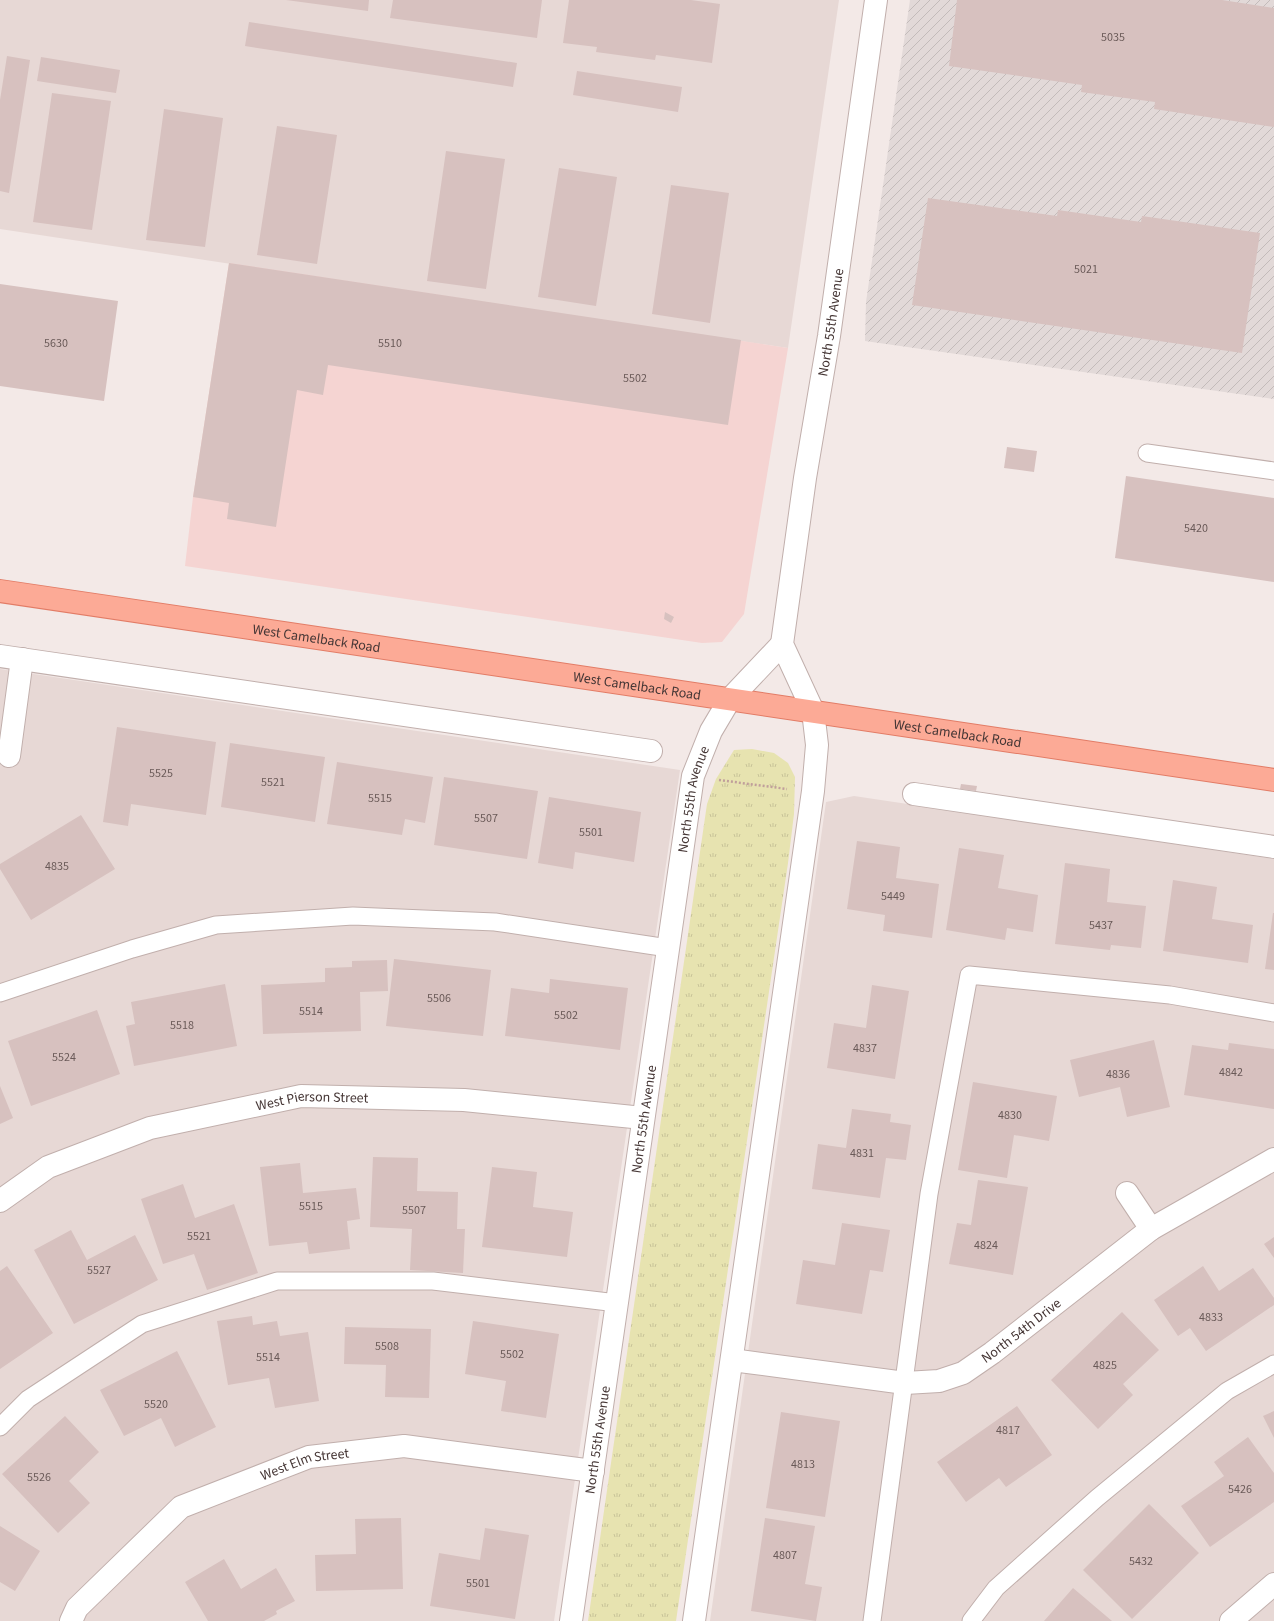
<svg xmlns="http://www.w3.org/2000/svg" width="1274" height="1621" viewBox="0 0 1274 1621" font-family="'Source Sans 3',sans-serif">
<defs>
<pattern id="industrial-furrows" width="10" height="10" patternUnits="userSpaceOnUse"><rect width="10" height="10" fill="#e2d9d8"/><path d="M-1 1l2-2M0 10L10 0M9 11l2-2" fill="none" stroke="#c3bbba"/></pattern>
<pattern id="park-tufts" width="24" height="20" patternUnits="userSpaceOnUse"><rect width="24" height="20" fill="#e7e3b0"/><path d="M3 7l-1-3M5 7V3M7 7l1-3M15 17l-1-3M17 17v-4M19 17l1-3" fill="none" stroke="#c8c398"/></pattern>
</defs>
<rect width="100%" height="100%" fill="#f3e9e7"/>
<path fill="#e7d8d5" d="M0 0H839L788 348 0 229Z
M0 669 680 770 554 1621H0Z
M854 796 1274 859V1621H710L826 802Z"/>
<path fill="#f5d4d2" d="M229 263 788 348 744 614 722 642 702 643 185 566 193 497Z"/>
<path fill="url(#industrial-furrows)" d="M910 0H1274V399L865 341 866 302Z"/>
<path fill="url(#park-tufts)" d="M752 749 774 753 788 763 795 777 794 814 788 863 676 1621H588L707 804 716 779 734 750Z"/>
<path fill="#d7c1bf" d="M286 0H369L368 11Z
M393 0H542L537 38 390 18Z
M569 0H691L720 4 712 63 656 55 655 60 596 52 597 47 563 43Z
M957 0H1222L1274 8V127L1154 109 1155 102 1081 92 1082 85 949 66Z
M249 22 517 63 513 87 245 46Z
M7 56 30 60 9 193 0 191V100Z
M41 57 120 70 116 93 37 81Z
M577 71 682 87 678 112 573 95Z
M52 93 111 101 92 230 33 222Z
M164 109 223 118 205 247 146 240Z
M277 126 337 135 317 264 257 255Z
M446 151 505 159 486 289 427 281Z
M559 168 617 177 596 306 538 297Z
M671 185 729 193 710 323 652 314Z
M928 198 1057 216 1058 210 1141 222 1142 216 1260 233 1242 353 912 305Z
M229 263 741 340 728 425 328 365 323 395 297 390 276 527 227 519 229 503 193 497Z
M0 284 118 301 104 401 0 386Z
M1007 447 1037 451 1034 472 1004 468Z
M1126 476 1274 498V582L1115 558Z
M665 612 674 617 671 623 664 619Z
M117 727 216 742 206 815 131 804 128 826 103 822Z
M230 743 325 757 315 822 221 807Z
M337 762 433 777 425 823 405 819 402 835 327 824Z
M444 777 538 791 527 859 434 845Z
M961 784 977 786 976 791 960 789Z
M549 797 641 812 634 862 575 852 573 869 538 863Z
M81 815 115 869 31 920 0 869V864Z
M857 841 900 847 896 878 939 884 932 938 883 931 885 915 847 909Z
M959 848 1004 855 998 888 1038 895 1033 932 1007 928 1005 940 946 930Z
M1065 863 1110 869 1107 902 1146 906 1141 948 1111 945 1110 950 1055 944Z
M1173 880 1217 887 1212 919 1253 925 1248 963 1163 951Z
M1273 913H1274V970L1265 969Z
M394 959 491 970 483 1036 386 1026Z
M387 960 388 991 360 992 361 1031 263 1034 261 985 325 982V968L352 967V961Z
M550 979 628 988 620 1050 505 1036 511 988 549 993Z
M225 984 237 1046 134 1066 126 1026 135 1024 131 1002Z
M872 985 909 991 895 1079 827 1068 834 1023 866 1028Z
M97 1010 120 1074 31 1106 8 1041Z
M1154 1040 1170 1107 1127 1117 1120 1087 1079 1097 1070 1060Z
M1229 1043 1274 1049V1109L1184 1095 1192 1045 1228 1050Z
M973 1082 1057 1096 1049 1141 1014 1135 1007 1178 958 1170Z
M0 1086 13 1118 0 1124Z
M852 1109 891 1114 890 1122 911 1125 906 1160 886 1158 880 1198 812 1189 818 1144 846 1148Z
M373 1157 418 1158 417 1191 458 1192 457 1229H465L463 1273 410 1270 412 1229 370 1227Z
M300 1163 303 1193 356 1188 360 1219 347 1221 350 1249 309 1254 307 1242 269 1246 260 1167Z
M492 1167 537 1172 533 1207 573 1212 567 1257 482 1247Z
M978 1180 1028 1187 1013 1275 949 1264 957 1223 971 1225Z
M183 1184 195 1218 234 1204 258 1273 207 1290 194 1254 163 1264 141 1199Z
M842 1223 890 1230 883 1272 870 1270 862 1314 796 1304 803 1260 835 1265Z
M71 1230 87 1260 135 1235 158 1280 74 1324 34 1250Z
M1274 1237V1258L1264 1244Z
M7 1266 53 1333 0 1369V1271Z
M1203 1266 1219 1291 1253 1268 1274 1298V1305L1206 1351 1190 1328 1178 1336 1154 1300Z
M1122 1312 1159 1350 1123 1384 1133 1395 1098 1429 1051 1380Z
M252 1316 253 1325 277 1321 280 1336 308 1332 319 1401 275 1408 269 1378 228 1385 217 1321Z
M473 1321 559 1334 546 1418 501 1411 506 1381 465 1374Z
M345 1327 431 1329 429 1398 385 1397 386 1365 344 1364Z
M177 1351 216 1427 175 1447 161 1418 124 1436 100 1390Z
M1017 1406 1052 1455 1006 1487 999 1478 966 1502 937 1462Z
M1274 1411V1438L1263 1416Z
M781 1412 840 1421 825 1517 766 1508Z
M65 1416 99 1452 69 1481 90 1503 58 1533 2 1474Z
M1248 1437 1274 1473V1502L1210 1547 1181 1506 1224 1476 1214 1462Z
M1149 1504 1199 1553 1132 1619 1083 1570Z
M401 1518 403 1589 316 1591 315 1555 356 1554 355 1519Z
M765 1518 815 1526 805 1584 822 1587 816 1621 751 1611Z
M0 1526 40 1551 15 1591 0 1582Z
M485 1528 529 1535 515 1619 430 1606 439 1553 480 1560Z
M224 1559 241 1589 276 1568 295 1601 276 1611 277 1614 264 1621H208L185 1582Z
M1073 1588 1112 1621H1044Z"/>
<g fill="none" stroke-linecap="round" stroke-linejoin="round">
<defs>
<path id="service" d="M1147 453 1274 471
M0 993 132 949 216 925 353 916 495 922 668 948
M0 1427 28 1399 142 1324 277 1281H433L617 1303
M872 1621 929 1194 969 975 1170 995 1274 1013
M971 1621 996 1588 1097 1498 1227 1391 1274 1364"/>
<g id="minor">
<path d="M0 656 651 751"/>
<path d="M9 756 22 659"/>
<path d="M914 794 1274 847"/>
<path d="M1127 1193 1151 1229"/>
<path id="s1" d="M0 1201 48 1167 150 1128 301 1096 464 1100 643 1118"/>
<path id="s2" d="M732 1360 905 1383 939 1381 963 1373 992 1353 1151 1229 1274 1159"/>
<path id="s3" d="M71 1621 77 1608 181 1507 309 1457 404 1446 593 1471"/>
<path d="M1231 1621 1274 1584"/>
</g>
<g id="tertiary">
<path id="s4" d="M571 1621 693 776 711 731 730 699 782 644"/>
<path id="s5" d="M694 1621 813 791 817 745 813 711 782 644 805 478 829 336 876 0"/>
</g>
<g id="primary">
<path id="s6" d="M0 591 1274 780"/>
</g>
</defs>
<use href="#service" stroke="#c1afac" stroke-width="19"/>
<use href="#minor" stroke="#c1afac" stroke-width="24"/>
<use href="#tertiary" stroke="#c1afac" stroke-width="24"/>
<use href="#primary" stroke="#e27c66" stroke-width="24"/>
<path stroke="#c09f9b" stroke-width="2.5" stroke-dasharray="2 2" stroke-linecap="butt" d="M719 780 787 789"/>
<use href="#service" stroke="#fff" stroke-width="17"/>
<use href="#minor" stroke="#fff" stroke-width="22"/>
<use href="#tertiary" stroke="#fff" stroke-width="22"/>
<use href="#primary" stroke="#fcaa96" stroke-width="22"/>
</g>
<g text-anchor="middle" stroke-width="3" stroke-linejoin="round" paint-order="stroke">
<g font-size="12" fill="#6a5a58">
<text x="1113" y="41">5035</text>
<text x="1086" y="273">5021</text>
<text x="56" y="347">5630</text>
<text x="390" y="347">5510</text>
<text x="635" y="382">5502</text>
<text x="1196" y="532">5420</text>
<text x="161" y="777">5525</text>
<text x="273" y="786">5521</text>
<text x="380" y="802">5515</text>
<text x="486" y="822">5507</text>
<text x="591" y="836">5501</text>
<text x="57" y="870">4835</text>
<text x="893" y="900">5449</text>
<text x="1101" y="929">5437</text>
<text x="439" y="1002">5506</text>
<text x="311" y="1015">5514</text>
<text x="566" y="1019">5502</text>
<text x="182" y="1029">5518</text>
<text x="865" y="1052">4837</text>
<text x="64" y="1061">5524</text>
<text x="1231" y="1076">4842</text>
<text x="1118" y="1078">4836</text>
<text x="1010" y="1119">4830</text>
<text x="862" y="1157">4831</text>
<text x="311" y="1210">5515</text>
<text x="414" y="1214">5507</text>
<text x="199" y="1240">5521</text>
<text x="986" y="1249">4824</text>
<text x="99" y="1274">5527</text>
<text x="1211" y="1321">4833</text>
<text x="387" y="1350">5508</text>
<text x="512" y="1358">5502</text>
<text x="268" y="1361">5514</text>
<text x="1105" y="1369">4825</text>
<text x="156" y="1408">5520</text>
<text x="1008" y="1434">4817</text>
<text x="803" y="1468">4813</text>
<text x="39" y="1481">5526</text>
<text x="1240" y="1493">5426</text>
<text x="785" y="1559">4807</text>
<text x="1141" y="1565">5432</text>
<text x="478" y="1587">5501</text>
</g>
<g font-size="14" fill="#463736" stroke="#fff">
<text dy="5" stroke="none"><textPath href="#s5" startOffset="1318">North 55th Avenue</textPath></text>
<text dy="5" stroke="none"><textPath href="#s6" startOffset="320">West Camelback Road</textPath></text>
<text dy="5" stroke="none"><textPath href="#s6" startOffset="644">West Camelback Road</textPath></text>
<text dy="5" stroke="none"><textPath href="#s6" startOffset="968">West Camelback Road</textPath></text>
<text dy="5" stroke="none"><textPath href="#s4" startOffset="831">North 55th Avenue</textPath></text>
<text dy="5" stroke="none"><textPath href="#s1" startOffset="333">West Pierson Street</textPath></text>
<text dy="5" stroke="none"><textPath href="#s4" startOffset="507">North 55th Avenue</textPath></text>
<text dy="5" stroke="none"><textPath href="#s2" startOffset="306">North 54th Drive</textPath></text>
<text dy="5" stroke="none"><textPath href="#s4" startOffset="183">North 55th Avenue</textPath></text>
<text dy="5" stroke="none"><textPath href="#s3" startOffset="291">West Elm Street</textPath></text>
</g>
</g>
</svg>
